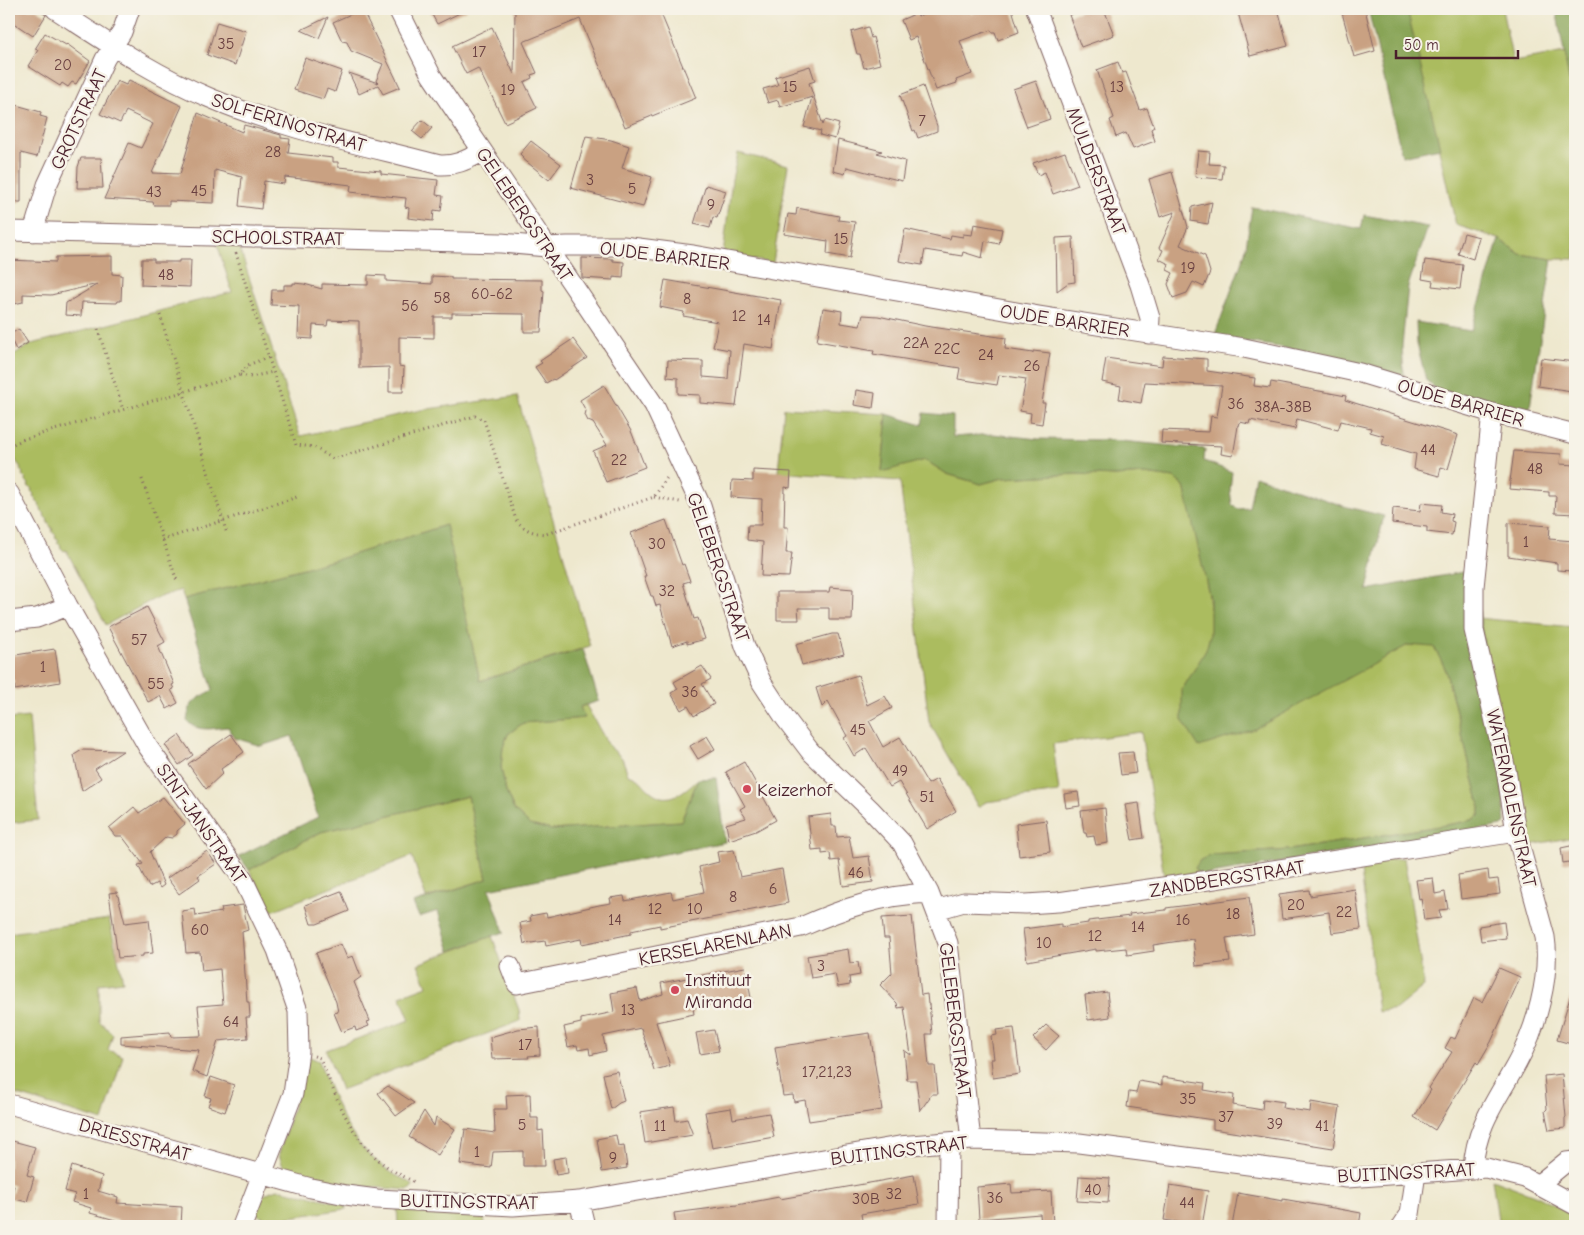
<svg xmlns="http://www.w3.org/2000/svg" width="1584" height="1235" viewBox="0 0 1584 1235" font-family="'Comic Neue',sans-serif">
<rect width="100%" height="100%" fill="#f7f3e8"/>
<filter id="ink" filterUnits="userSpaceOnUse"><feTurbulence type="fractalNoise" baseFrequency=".02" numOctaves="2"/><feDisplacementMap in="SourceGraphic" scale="10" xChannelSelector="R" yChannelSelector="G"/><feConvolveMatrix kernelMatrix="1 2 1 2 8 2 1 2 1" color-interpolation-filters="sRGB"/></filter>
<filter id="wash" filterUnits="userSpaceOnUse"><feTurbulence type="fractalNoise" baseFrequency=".0096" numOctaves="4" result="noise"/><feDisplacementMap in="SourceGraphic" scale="20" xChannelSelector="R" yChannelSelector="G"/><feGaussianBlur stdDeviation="1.12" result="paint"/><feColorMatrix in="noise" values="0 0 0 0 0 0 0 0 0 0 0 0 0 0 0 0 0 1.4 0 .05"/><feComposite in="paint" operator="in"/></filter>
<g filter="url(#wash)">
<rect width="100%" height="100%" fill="#eee8ce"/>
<path fill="#abbc5f" stroke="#7a6e45" d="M1407 9H1502L1513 62 1565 53 1575 113V259H1552L1520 254 1499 239 1456 225Z
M738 153 788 165 773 263 723 255 732 179Z
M217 243H238L300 436 421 410 517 396 590 646 480 681 446 525 339 559 184 599 181 590 154 599 106 625 66 550 64 551 60 547 61 545 57 542 59 540 55 537 56 535 52 532 53 530 47 521 48 520 44 516 45 514 41 511 42 509 39 506 40 504 36 501 37 500 33 496 34 494 31 491 32 489 28 486 29 484 25 480 26 479 22 475 23 473 20 470 21 468 12 455 15 453 9 441V357L32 344 232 292Z
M784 408 887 414 882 471 925 460 947 474 981 484 1003 478 1076 474 1115 476 1145 474 1175 478 1184 486C1193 524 1222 617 1206 651 1199 665 1189 677 1182 690L1375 662 1408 645 1434 646 1445 668 1480 805V815L1472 820 1458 823 1289 850 1212 855 1198 876 1165 883 1141 732 1053 744 1059 792 986 802 978 807 929 722 900 481 778 472Z
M1477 618 1574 627 1575 629V837L1524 846Z
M586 705 609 746 622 758 628 774C639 777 640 781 647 788 667 807 681 794 698 779L682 821 552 830 530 825 514 810 506 792 501 767 503 747 508 734 523 723 584 718 580 707Z
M29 717 38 820 9 823V719Z
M468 796 487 879 426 898 412 856 272 911 249 870 321 832Z
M1404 858 1424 986 1396 1009 1378 1012 1360 862Z
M109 919 123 981 99 984V1021L113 1034 108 1050 123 1056 103 1121 9 1092V933Z
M492 936 519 1010 520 1021 341 1090 326 1050 410 1020 400 996 427 986 418 964Z
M310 1057 319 1061C332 1095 346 1136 375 1160 382 1166 390 1172 397 1176 403 1179 409 1180 413 1186L409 1190 345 1185 287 1171 282 1164 279 1154 307 1060Z
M1492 1179 1537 1196 1575 1216V1226H1499Z
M278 1189 345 1204 346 1209 270 1220 258 1215 254 1209C261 1198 264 1192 278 1189Z
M397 1208 484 1214 485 1226H398Z"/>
<path fill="#88a456" stroke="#696240" d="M1368 9H1407L1440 148 1402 156Z
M1556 9H1575V113Z
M1252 207 1361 229 1364 215 1428 227 1408 286 1402 346 1404 376 1280 347 1214 337 1245 253Z
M1499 239 1520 254 1552 259 1529 414 1436 389 1426 380 1417 344 1416 322 1471 331Z
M924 413 953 416V437L993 434 1038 439 1111 440 1205 449 1204 461 1232 472 1230 490 1232 505 1238 509 1249 508 1255 476 1347 507 1384 516 1367 590 1473 570 1502 767 1505 823 1502 826 1198 876 1195 868 1200 860 1212 855 1289 850 1458 823 1472 820 1480 815V805L1445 668 1434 647 1408 645 1255 729 1199 747 1182 720V690L1206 650 1210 635V599L1184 486 1174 478 1145 474 1115 476 1076 474 1003 478 981 484 947 474 925 460 882 472 887 414 922 425Z
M446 525 480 681 583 649 599 701 580 707 585 718 523 723 508 734 503 747 501 767 506 792 514 810 530 825 552 830 681 821 698 779 716 778 725 842 489 889 504 932 450 951 438 911 419 917 413 903 487 879 468 796 321 832 249 870 239 856 318 817 292 736 261 746 235 738 228 727C214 728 198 733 187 721 190 699 196 700 213 690L184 599 339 559Z"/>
<g id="blocks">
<path fill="#c9a182" d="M9 9H36L46 15 33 36 9 20Z
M362 9 400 87 383 94 378 85 359 94 349 73 378 83 376 81 383 64 351 51 347 42 342 41 333 22Z
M429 9H468L437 24Z
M515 9H659L696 98 625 127 580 19 523 42 537 73 531 75 532 78 524 82 537 108 505 123 478 68 466 74 452 46 492 27 514 74Z
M938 9H969L971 14 983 9H1012L1019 32 998 40 995 32H992L991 30 960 41 972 74 956 80 957 83 936 90 916 37 909 40 901 20 917 13 918 16Z
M1087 9H1104L1114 35 1081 47 1069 15Z
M1237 9H1278L1288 46 1250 56Z
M1341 9H1365L1375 51 1354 57Z
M328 17 319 38 301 30Z
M217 22 246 31 235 65 207 55Z
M868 27 871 38 873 37 880 64 864 68 860 54H857L851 32Z
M45 33 66 45 67 44 90 61 76 84 72 82 68 87 62 83 60 86 28 66 38 50 35 49Z
M305 58 342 71 335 92 327 89 323 99 294 90Z
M1118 62 1122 73 1126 72 1140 110 1147 108 1154 127 1151 129 1155 141 1133 149 1126 133 1116 137 1110 120 1114 118 1097 70Z
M810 66 815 81 809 83 823 125 825 120 839 124 835 139 820 135 821 131 804 127 812 97 780 107 778 100 768 103 763 89 778 85 775 77Z
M129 80 182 106 152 173 180 174 198 113 242 132 244 125 281 135V138L290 139 288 153 333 158V162H338V167L381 171V174L438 180 436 195 443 196 441 211 434 210 433 221 408 218 409 208 405 207 406 198 350 192 351 185 285 177 284 184 264 181 261 209 239 206 242 177 215 170 214 203 169 201V205H154L153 202 104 199 129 143 141 148 153 124 126 111 120 123 100 114 117 81 126 85Z
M1036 81 1050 119 1027 127 1013 89Z
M923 86 937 126V131L918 138 915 130 913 131 900 95Z
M9 103 41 112 40 116 47 118 37 157 21 153V202H9Z
M422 120 432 128 422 139 412 131Z
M586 136 611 140 629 146 622 168 652 177 643 207 571 188Z
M838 140 882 151 877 153 905 161 902 181 847 167 845 174 833 171Z
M531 141 561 164 549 180 522 158 523 157 520 154Z
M1198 151 1210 152 1209 164 1224 165 1222 179 1195 177Z
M1065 152 1078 185 1053 194 1045 172 1038 175 1033 163Z
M81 158H101L103 188H77L78 167Z
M1172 172 1188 227 1180 245 1205 256 1210 272 1204 287 1193 282 1187 293 1173 298 1168 284 1173 273 1167 270 1169 264 1159 259 1163 250 1159 248 1175 212 1160 217 1149 179Z
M706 185 726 191 717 218 713 217 710 228 694 224Z
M1212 202 1208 224 1191 221 1192 207Z
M797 208 839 216 838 220 855 222 850 258 827 254 828 241 784 234 788 214 796 215Z
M974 224 1002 229 999 244 985 241 982 258 963 252 962 256 925 250 922 265 899 261 905 229 950 239 951 235 963 237V234L972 235Z
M1464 233 1479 237 1473 259 1458 254Z
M1073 237 1075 282 1068 283 1057 291 1056 238Z
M112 256V274L122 275 121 301H118L117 303 82 302 81 316 65 315 66 303 98 284 51 295 23 294V302L9 305V260L56 262V257Z
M582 258 613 259V261L624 262 623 278 613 277V280L582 278Z
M142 259H154V262H179V260H191L190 287 141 285Z
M1425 260 1463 265 1460 289 1432 286 1433 281 1422 279Z
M368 275 386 276V281L432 284V276L451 277V279L542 280V290L544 291 541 332H524V314L452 313V317H434V338L399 337V366L404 367 403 392H389V367L359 368V321L328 320 327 326 313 325 312 339 298 338 299 306 271 305 272 290H284V285H293V283L304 284 322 289V284L368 285Z
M665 280 781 300 773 349 744 344 736 406 700 403V395L678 394V378L667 377 668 360 703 361V377L728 379 730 350 713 347 718 322 683 316 684 312 660 307Z
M823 308 842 311 841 323 860 326 863 315 878 316 925 326 1006 338 1005 349 1033 353V351L1050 353 1042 403H1045L1042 424 1030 422 1031 413 1020 411 1026 379 999 375 997 385 958 379 960 368 873 354 874 351 817 341Z
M19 329 28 343 16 350 9 335Z
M573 339 587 358 554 380 553 379 546 383 535 367 542 363 540 361Z
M1163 356 1207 359V371L1255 378 1254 386 1270 388 1271 382 1346 396 1345 400 1458 435 1448 469 1441 467 1439 476 1414 469 1416 454 1382 444 1384 436 1370 432 1371 428 1341 421 1338 430 1297 419 1295 429 1250 420 1249 424 1240 422 1239 426H1238L1233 456 1221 454 1222 446 1161 443 1162 430 1209 432 1211 416 1217 417 1222 386 1145 382 1141 403 1119 399 1121 386 1102 382 1106 358 1162 366Z
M1541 358 1575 362 1572 391 1538 386Z
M604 385 631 431 645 467 606 482 593 451 607 445 593 423 588 421 585 415 586 411 580 400Z
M856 390 875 393 873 408 854 405Z
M1514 451 1561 454 1560 464 1575 465V514L1555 513 1556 496H1549V492L1509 489Z
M753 470 791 472 790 488 785 487 784 527H788L786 553H792L789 577 761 576 763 542 747 540 748 525H761L762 499 731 497 732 480 753 481Z
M1421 503 1442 505 1441 512 1452 514 1451 521 1454 522 1452 535 1427 532V527L1392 523 1393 508 1420 511Z
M666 520 682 565 684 564 690 581 683 583 694 619 698 618 705 639 687 644V641L672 646 660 605 656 606 653 596H651L644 576H646L631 533Z
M1508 523 1550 526 1549 539 1574 541 1572 571 1557 570V563L1508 556Z
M830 587 853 589 852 620H829V608H798L799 620H777V592H829Z
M147 607 165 642 158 646 174 684 172 685 174 689 171 690 178 703 167 709 160 696 148 702 108 627Z
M832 634H838L844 654 802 665 796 644Z
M55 649 60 682 15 690 14 680 9 681V656Z
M702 666 711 679 702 684 714 704 694 716 688 706 681 710 671 693 678 689 674 682Z
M858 675 867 705 885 696 892 708 869 721 883 747 900 737 928 784 937 779 956 811 927 829 899 782 890 787 866 748 854 756 844 738 847 736 828 701 822 707 816 688Z
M231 734 244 752 221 769 223 773 206 789 188 764Z
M179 735 193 755 179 765 165 745Z
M707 736 715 749 698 759 690 746Z
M82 750 123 751 95 769 101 778 82 791 74 755Z
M1133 752 1136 773 1121 775 1118 753Z
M744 762 776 820 756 831 729 840 726 824 746 818 740 809 745 806 726 772Z
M1078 792 1080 806 1066 808 1064 794Z
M163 797 185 824 177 831V834L172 838 166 837 150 852 164 885 160 888 157 883 149 887 138 865 143 864 122 836H115L109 828 134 807 139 813Z
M1139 803 1144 838 1132 840 1125 805Z
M1105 808 1108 843 1096 845 1094 836 1087 837 1086 833H1084L1081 811Z
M831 814 832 826H836L837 837 849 836 853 858 869 856 873 882 843 886 839 860 831 861 830 853 822 854V849L812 850 808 817Z
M1046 820 1050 852 1019 856 1016 824Z
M1575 845V861L1563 863 1561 848Z
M734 850 740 877 782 869 788 903 660 928V925L631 931V934L582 944 581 939 546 946 545 941 524 944 520 923 531 921 530 916 546 913 547 917 599 905 611 903 610 898 624 896 625 901 671 892 673 899 704 892 699 867 719 862 717 852Z
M207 851 216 864 198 876 200 879 179 894 167 878Z
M1488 870 1489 880 1498 879 1500 894 1461 899 1458 875Z
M1433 878 1435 894 1445 892 1448 909 1439 910 1441 918 1424 920 1421 898 1419 899 1416 880Z
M1355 889 1361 929 1332 933 1329 912 1282 919 1279 894 1309 890 1310 896Z
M341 891 349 911 317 924H311L305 905Z
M117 892 125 923 149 920 153 953 143 954V956L118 958 109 893Z
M1249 897 1254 934 1226 938 1230 962 1196 966 1193 939 1153 945 1154 951 1127 955 1126 948 1096 951V949L1027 961 1023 929 1061 924V927L1088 923V921L1130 916 1129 914 1166 910V908Z
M243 905 248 930 242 932 247 1002H249L250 1017H246L248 1038 218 1041 207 1077 192 1071 199 1050 121 1044V1036L170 1032 171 1037 201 1036 198 1006 223 1004 220 969 202 971 200 952 186 953 182 911 195 909 196 916 222 912 221 908Z
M912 916 921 995 927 994 928 1004H929L932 1034H926L929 1066H935L938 1094H932L920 1111 916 1080H907L904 1050 911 1055 904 1007 898 1008 897 1003 880 985 892 973 889 938H884L882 918Z
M1504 922 1506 938 1481 941 1479 926Z
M341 944 347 958 353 956 361 977 354 982 370 1021 367 1022 369 1026 356 1031 355 1027 342 1032 334 1013 338 1012 336 1002 316 953Z
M848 949 850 963 858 962 860 975 849 977 850 985 838 987 835 974 811 978 807 956Z
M745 967 752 1003 730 1007 729 1001 693 1008 694 1014 656 1022 670 1066 654 1070 641 1028 603 1036 606 1051 590 1055 589 1048 578 1050 577 1045 568 1047 564 1027 581 1023V1019L614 1012 611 993 637 988 640 1001 663 994 661 983Z
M1499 968 1520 977 1516 987 1491 1042 1478 1064 1476 1062 1435 1130 1414 1117 1431 1090 1429 1088 1452 1052 1445 1048 1451 1037 1455 1039 1474 998 1482 1002Z
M1572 991 1575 992V1045L1557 1040Z
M1107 992 1110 1017 1088 1020 1085 995Z
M1046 1025 1059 1036 1046 1050 1033 1038Z
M539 1027 540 1055 528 1056 529 1058 492 1059 490 1037 518 1029Z
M1014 1028 1020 1074 993 1078 991 1059H994L991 1036 997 1035 996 1030Z
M714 1030 719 1051 700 1054 696 1033Z
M870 1033 882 1110 809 1121 805 1100 794 1102 793 1095 783 1096 775 1047Z
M617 1071 624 1101 619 1103 611 1109 603 1074Z
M1562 1074 1566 1117 1565 1118V1128L1549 1130 1545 1111 1547 1109 1544 1076Z
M211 1077 234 1085 225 1112 208 1106 211 1098 205 1096Z
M1162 1077 1205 1083 1204 1090 1234 1095 1233 1105 1262 1110 1263 1099 1284 1102 1283 1108 1310 1112 1311 1102 1340 1107 1333 1148 1213 1129V1120L1127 1107 1129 1092 1136 1093 1139 1081 1162 1085Z
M388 1086 414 1103 396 1116 378 1093Z
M530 1094 531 1118H538V1131L543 1130 545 1166H523V1151L493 1152 491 1168 460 1164 465 1129 495 1133 494 1109H507L506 1095Z
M674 1107 676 1121 687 1119 693 1135 645 1143 640 1112Z
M731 1108 733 1119 769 1113 774 1137 712 1148 705 1112Z
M424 1111 434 1126 436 1117 455 1129 438 1155 409 1137Z
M616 1135 618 1146 624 1145 627 1168 602 1172 597 1139Z
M9 1140 35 1147 27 1175 34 1177 27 1202 11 1198 14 1186 9 1184Z
M566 1157 568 1173 556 1175 553 1159Z
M72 1166 102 1176 98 1191 118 1197 117 1203 182 1207 181 1226H137L90 1213 91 1208 72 1202 75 1194 65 1191Z
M914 1175 919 1204 861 1214 863 1226H676L674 1213 737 1205 779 1197 780 1199Z
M1079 1176 1110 1178 1108 1203 1077 1201Z
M1011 1184 1012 1193 1051 1191 1053 1224 1041 1225 1040 1214 979 1219 977 1187Z
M1170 1185 1208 1191 1202 1226 1164 1220Z
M1238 1193 1283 1201V1199L1361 1213 1359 1226H1289L1290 1225 1260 1221 1259 1226H1232Z"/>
</g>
</g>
<g filter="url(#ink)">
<use href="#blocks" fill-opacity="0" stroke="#836564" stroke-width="1"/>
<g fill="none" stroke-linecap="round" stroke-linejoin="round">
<defs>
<path id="minor" d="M55 9C105 41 154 75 210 98 283 129 363 145 440 165 456 166 468 159 482 152
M398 9 431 75 654 405 701 506 745 646 762 683 785 718 810 751 870 809 902 843 929 893 948 943 971 1140
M1036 9 1140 285 1150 318 1149 334
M9 231 501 243 547 247 567 246H623L693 255 1039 316 1244 348 1360 373 1492 413 1575 434
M33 232 47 185 105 59 122 32 130 9
M9 493 68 606 148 747 243 879 277 950 298 1011 299 1052 293 1094 242 1226
M9 621 37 618 68 606
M936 910 964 902 1026 904 1058 902 1170 886 1516 832
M510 966 517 984 801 927C844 908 882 895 929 893
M9 1104 311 1188 346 1195 377 1199 513 1206 579 1201 899 1146 971 1140 1079 1143 1347 1178 1486 1168 1525 1178 1575 1205
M1473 1168C1476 1125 1497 1100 1517 1063 1536 1029 1551 976 1545 937L1516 832 1506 770 1474 630V587L1492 413
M1539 1184 1566 1162 1575 1161
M579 1201 585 1226
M948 1226 949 1143
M1402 1226 1410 1214 1416 1173"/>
</defs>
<use href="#minor" stroke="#836564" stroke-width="21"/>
<path stroke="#836564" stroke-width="3" stroke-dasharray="1 4" stroke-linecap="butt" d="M236 253 296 445 314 447 333 459 475 416 484 420 516 520C525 530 532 533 546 534L654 497 668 476
M160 315 227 534
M98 329 123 410
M240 375 251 377 273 372
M9 446 24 439 240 375 248 365 268 357
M142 479 177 581
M654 497 680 502
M162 540 297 497
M314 1056 320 1058C337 1098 351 1142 389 1168 398 1174 407 1178 416 1183"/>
<use href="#minor" stroke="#fff" stroke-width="19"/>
</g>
</g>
<g fill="#d1495b" stroke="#f7f3e8" stroke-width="2">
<circle cx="747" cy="789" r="5"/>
<circle cx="675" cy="990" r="5"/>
</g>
<g text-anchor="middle" stroke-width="5" stroke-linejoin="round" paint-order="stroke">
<g font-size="16" fill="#6a4041">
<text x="226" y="49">35</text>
<text x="479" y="57">17</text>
<text x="63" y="70">20</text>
<text x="790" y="92">15</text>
<text x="1117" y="92">13</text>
<text x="508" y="95">19</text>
<text x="922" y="126">7</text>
<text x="273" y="157">28</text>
<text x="590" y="185">3</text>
<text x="632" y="194">5</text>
<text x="199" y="196">45</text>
<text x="154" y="197">43</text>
<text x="711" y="210">9</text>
<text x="841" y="244">15</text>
<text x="1188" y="273">19</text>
<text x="166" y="280">48</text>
<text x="492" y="299">60-62</text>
<text x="442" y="303">58</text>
<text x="687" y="304">8</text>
<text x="410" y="311">56</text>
<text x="739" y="321">12</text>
<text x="764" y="325">14</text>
<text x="916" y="348">22A</text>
<text x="947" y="354">22C</text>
<text x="986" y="360">24</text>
<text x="1032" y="371">26</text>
<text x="1236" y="409">36</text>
<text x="1283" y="412">38A-38B</text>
<text x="1428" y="455">44</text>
<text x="619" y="465">22</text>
<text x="1535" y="474">48</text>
<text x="1526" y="547">1</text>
<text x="657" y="549">30</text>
<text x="667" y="596">32</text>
<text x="139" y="645">57</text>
<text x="43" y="672">1</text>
<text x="156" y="689">55</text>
<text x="690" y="697">36</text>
<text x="858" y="735">45</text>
<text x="900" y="776">49</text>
<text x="927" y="802">51</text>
<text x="856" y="878">46</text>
<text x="773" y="894">6</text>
<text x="733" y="902">8</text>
<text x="1296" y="910">20</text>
<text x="655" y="914">12</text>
<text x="695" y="914">10</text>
<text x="1344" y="917">22</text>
<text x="1233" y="919">18</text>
<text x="615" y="925">14</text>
<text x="1183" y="925">16</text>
<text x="1138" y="932">14</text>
<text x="200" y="935">60</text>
<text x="1095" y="941">12</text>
<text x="1044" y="948">10</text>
<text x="821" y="971">3</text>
<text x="628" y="1015">13</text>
<text x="231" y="1027">64</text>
<text x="525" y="1050">17</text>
<text x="827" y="1077">17,21,23</text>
<text x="1188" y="1104">35</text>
<text x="1226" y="1122">37</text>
<text x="1275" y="1129">39</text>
<text x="522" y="1130">5</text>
<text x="660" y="1131">11</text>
<text x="1322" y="1131">41</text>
<text x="477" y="1157">1</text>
<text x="613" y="1163">9</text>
<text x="1093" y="1195">40</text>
<text x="86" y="1199">1</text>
<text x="894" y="1199">32</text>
<text x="995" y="1203">36</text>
<text x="866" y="1204">30B</text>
<text x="1187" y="1208">44</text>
</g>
<g font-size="19" fill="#4a1f2b" stroke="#f7f3e8">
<text transform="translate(78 119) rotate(-65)" y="7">GROTSTRAAT</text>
<text transform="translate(289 122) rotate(17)" y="7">SOLFERINOSTRAAT</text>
<text transform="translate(1097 171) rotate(69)" y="7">MULDERSTRAAT</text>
<text transform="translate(525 214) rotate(56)" y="7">GELEBERGSTRAAT</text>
<text transform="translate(278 237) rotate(1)" y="7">SCHOOLSTRAAT</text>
<text transform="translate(665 255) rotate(7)" y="7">OUDE BARRIER</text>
<text transform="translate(1065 320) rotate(9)" y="7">OUDE BARRIER</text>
<text transform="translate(1461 402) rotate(16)" y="7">OUDE BARRIER</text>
<text transform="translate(719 567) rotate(71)" y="7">GELEBERGSTRAAT</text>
<text transform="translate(1512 798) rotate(78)" y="7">WATERMOLENSTRAAT</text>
<text transform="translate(202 823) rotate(55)" y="7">SINT-JANSTRAAT</text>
<text transform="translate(1227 878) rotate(-9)" y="7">ZANDBERGSTRAAT</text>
<text transform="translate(715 944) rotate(-11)" y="7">KERSELARENLAAN</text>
<text transform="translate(956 1020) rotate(83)" y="7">GELEBERGSTRAAT</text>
<text transform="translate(135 1139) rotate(16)" y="7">DRIESSTRAAT</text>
<text transform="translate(899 1150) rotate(-7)" y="7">BUITINGSTRAAT</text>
<text transform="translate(1406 1172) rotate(-3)" y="7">BUITINGSTRAAT</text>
<text transform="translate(469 1201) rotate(1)" y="7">BUITINGSTRAAT</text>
</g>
<g font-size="19" fill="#4a1f2b" stroke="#f7f3e8" text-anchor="start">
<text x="757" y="796">Keizerhof</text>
<text x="685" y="986">Instituut<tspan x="685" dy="22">Miranda</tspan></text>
</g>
</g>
<rect width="1584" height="1235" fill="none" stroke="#f7f3e8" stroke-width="30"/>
<path d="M1396 50v8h122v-8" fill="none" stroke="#4a1f2b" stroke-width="2.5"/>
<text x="1404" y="50" font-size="15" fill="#4a1f2b" stroke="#f7f3e8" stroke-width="4" paint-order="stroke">50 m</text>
</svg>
